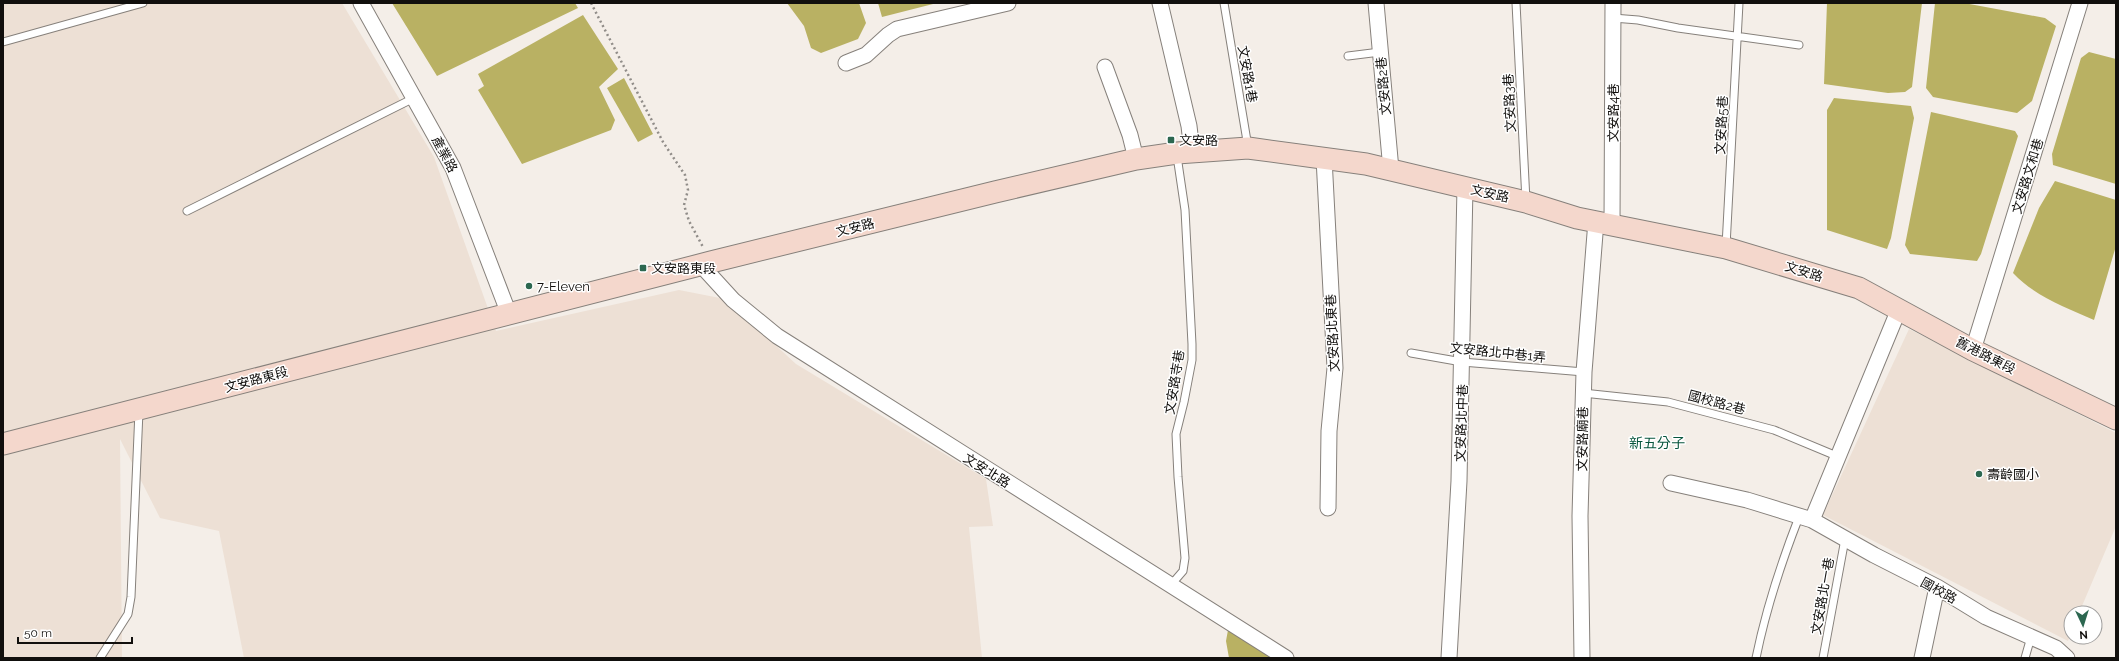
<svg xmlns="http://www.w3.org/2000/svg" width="2119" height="661" viewBox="0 0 2119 661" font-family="Raleway,'Noto Sans TC',sans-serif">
<rect width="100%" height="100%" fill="#f4eee8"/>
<path fill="#ede0d5" d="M3 3H342L434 157 496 331 679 290 725 299 796 364 986 479 993 526 969 527 982 658H244L219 531 160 518 120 439 122 658H3Z
M1909 329 2116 433V526L2079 613H2071V633L2068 641 1823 515Z"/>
<path fill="#b9b163" d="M392 3H575L578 8 437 76Z
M787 3H859L866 23 858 39 821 53 811 48 804 26Z
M878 3H937L882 17Z
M1827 3H1922L1912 87 1905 92 1888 93 1824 84Z
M1935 3H1964L2045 18 2056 26 2032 101 2017 113 1933 97 1926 88Z
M583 15 618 69 599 87 615 120 611 130 522 164 478 90 484 86 478 74Z
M2089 52 2116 59V184L2053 165 2052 154 2081 58Z
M624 78 653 134 638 142 607 88Z
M1834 98 1911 106 1914 118 1891 238 1887 249 1827 230V110Z
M1931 112 2015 131 2018 136 1981 254 1977 261 1910 254 1905 245Z
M2055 181 2116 200V246L2094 320C2065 307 2036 297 2013 273L2039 208Z
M1228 630 1273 658H1229L1226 641Z"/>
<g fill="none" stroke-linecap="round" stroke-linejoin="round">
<defs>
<path id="lane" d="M1224 3 1248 147
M1516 3 1526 201
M1613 18 1638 20 1678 28 1799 45
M3 42 143 3
M1348 56 1380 52
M187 211 414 98
M1726 246 1739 3
M1411 353 1462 362 1584 372
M1583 393 1668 402 1774 430 1839 457
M1170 586 1183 571 1185 558 1178 477 1176 434 1184 402 1192 360V344L1185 210 1177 156
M100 658 128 614 131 597 139 411
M1756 658C1766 609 1781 563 1799 517
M1823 658 1845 539
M2025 658 2031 637"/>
<path id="street" d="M361 3 453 168 509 314
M1160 3 1189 126 1192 152
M1376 3 1391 170
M846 63 866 55 888 35 897 29 1008 3
M1105 67 1130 135 1136 159
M1324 158 1335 368 1329 431 1328 508
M1612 224 1613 3
M701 265 733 300 777 336 1286 658
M1973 350 2080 3
M1671 483 1747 500 1812 520 1874 555 1937 587 1986 617 2056 648 2067 658
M1812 520 1899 309
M1449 658 1459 481 1465 187
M1582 658 1580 516 1584 372 1596 221
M1922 658 1937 587"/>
<path id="secondary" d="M3 444 711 262 995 192 1136 159 1177 153 1248 148 1366 164 1526 202 1577 218 1726 248 1859 288 1973 350 2116 419"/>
</defs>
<use href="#lane" stroke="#86807b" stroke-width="9"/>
<use href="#street" stroke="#86807b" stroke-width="17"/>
<use href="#secondary" stroke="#86807b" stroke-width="23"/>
<path stroke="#918d89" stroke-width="2.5" stroke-dasharray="2 3" stroke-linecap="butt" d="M591 3 663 142 685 175 688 190 684 205 689 221 703 247"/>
<use href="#lane" stroke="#fff" stroke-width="7"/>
<use href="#street" stroke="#fff" stroke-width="15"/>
<use href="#secondary" stroke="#f4d7cc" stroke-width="21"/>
</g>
<g fill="#2c6750" stroke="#fff" stroke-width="1.5">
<rect x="1167" y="136" width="8" height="8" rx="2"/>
<rect x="639" y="264" width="8" height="8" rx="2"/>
<circle cx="529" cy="286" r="4"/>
<circle cx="1979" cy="474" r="4"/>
</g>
<g text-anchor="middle" stroke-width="3" stroke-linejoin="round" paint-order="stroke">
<g font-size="13" fill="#110f0d" stroke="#fff">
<text transform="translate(1248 74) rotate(80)" y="5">文安路1巷</text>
<text transform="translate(1383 86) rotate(-95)" y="5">文安路2巷</text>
<text transform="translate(1509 103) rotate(-93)" y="5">文安路3巷</text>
<text transform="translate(1613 113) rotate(-90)" y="5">文安路4巷</text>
<text transform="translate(1721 125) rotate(-87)" y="5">文安路5巷</text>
<text transform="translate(445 154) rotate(62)" y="5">產業路</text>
<text transform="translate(2027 176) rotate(-73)" y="5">文安路文和巷</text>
<text transform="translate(1490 193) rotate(13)" y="5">文安路</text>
<text transform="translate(855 227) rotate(-14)" y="5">文安路</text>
<text transform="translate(1804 271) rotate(17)" y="5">文安路</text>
<text transform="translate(1332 333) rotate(-93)" y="5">文安路北東巷</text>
<text transform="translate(1498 352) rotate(6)" y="5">文安路北中巷1弄</text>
<text transform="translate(1986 355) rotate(27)" y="5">舊港路東段</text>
<text transform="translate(256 379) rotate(-15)" y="5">文安路東段</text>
<text transform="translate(1174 382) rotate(-81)" y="5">文安路寺巷</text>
<text transform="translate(1717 402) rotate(15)" y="5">國校路2巷</text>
<text transform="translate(1461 423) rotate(-88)" y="5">文安路北中巷</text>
<text transform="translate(1582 439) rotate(-89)" y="5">文安路廟巷</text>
<text transform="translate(987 470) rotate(32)" y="5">文安北路</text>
<text transform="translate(1939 590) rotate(29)" y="5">國校路</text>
<text transform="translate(1822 596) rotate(-80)" y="5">文安路北一巷</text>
</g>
<g font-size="13" fill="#110f0d" stroke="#fff" text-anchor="start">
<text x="1179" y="145">文安路</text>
<text x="651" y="273">文安路東段</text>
<text x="537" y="291">7-Eleven</text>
<text x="1987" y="479">壽齡國小</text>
</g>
<g font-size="14" fill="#07553d" stroke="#fff">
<text x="1657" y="448">新五分子</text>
</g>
</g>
<rect width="2119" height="661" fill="none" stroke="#110f0d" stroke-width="8"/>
<g transform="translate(2083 625) rotate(176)"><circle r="19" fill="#ffffff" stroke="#a09f9e"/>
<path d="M0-3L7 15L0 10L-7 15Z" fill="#2c6750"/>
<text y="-6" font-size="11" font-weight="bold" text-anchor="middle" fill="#110f0d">N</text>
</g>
<path d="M18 637v6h114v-6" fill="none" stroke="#110f0d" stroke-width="2"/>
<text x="24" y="637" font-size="12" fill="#110f0d" stroke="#ffffff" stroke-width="3" paint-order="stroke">50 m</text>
</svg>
